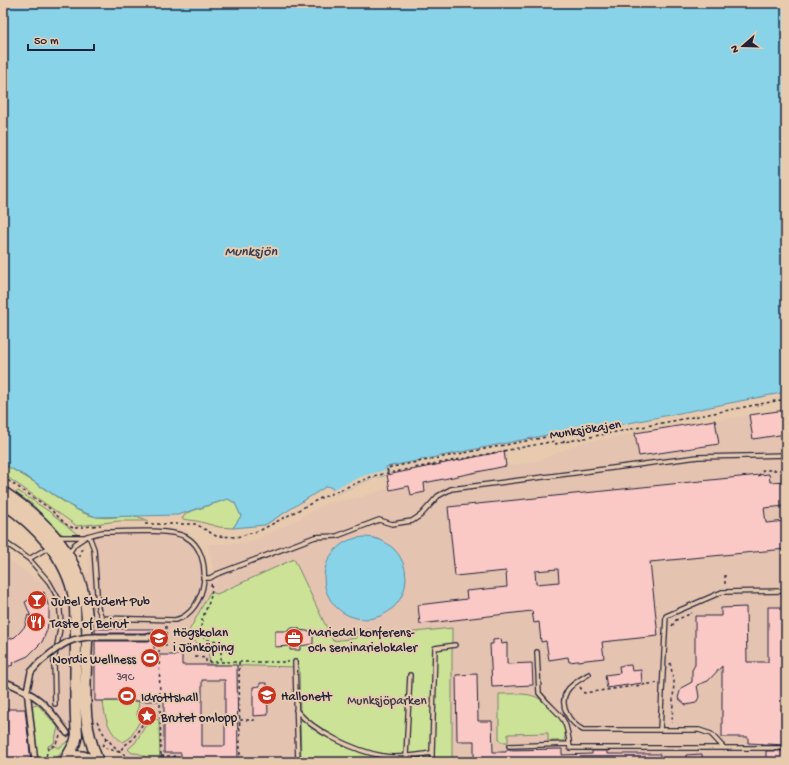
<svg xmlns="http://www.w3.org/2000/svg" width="789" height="765" viewBox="0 0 789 765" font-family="'Gochi Hand',sans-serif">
<rect width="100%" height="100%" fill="#e8cbaf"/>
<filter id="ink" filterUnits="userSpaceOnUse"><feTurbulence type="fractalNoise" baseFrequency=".025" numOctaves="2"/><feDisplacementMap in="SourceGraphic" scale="8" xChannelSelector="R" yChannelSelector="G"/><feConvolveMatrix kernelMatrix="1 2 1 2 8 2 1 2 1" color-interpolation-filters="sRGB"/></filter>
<g filter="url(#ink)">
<path fill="#e5c3b1" d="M786 410V762H452V629L333 641 295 663 298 762H138L119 752 61 733 59 744 45 762H3V549L9 553 6 558 31 575 39 582 89 573 90 543 86 533 100 528 115 526 186 529 214 583 219 576 213 569 207 544 243 543 256 539 289 524 327 503 361 497 504 451 507 466 537 461 580 443 715 420Z"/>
<path fill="#cce297" stroke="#778269" d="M3 464C17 472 30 479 43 488 60 498 77 514 97 517 116 520 129 511 149 521H119L77 526 3 474Z
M18 491 50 512 77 534 67 536 60 533 32 504 16 493Z
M228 499 235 503 241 516 233 528 219 527 197 521 182 519 186 513Z
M294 559 333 641 356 638V630H381L396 634 452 628V762H301L299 667 210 665 208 650 207 652 202 650 200 644C194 642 190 637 189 631L210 592 217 594Z
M499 694C509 694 520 693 530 695 547 699 571 722 564 741H548V733L508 734V742H501L499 739Z
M103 701H139L137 715 140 721 130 738 123 742C109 735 104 715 103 701Z
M38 705 58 727 54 743 48 746 50 749 55 746 58 748 70 740 65 749 52 762H38L31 706Z
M155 719 159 720 160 762C150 762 143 752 132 753L128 749 135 743 146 725 151 724Z"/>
<path fill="#88d3e8" stroke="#5f8ca3" d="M3 3H786V392L573 434 572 430 386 467 387 475 370 479 336 494 332 488 327 486 265 525 233 528 241 516 235 503 228 499 178 515 96 517 76 509 27 477 3 464Z
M324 578a41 41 0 1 1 82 0a41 41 0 1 1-82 0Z"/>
<path fill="#e8cbaf" d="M386 470 387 475 370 479 335 495 331 490 363 476Z"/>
<path fill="#fac9c6" stroke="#22223b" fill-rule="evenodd" d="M786 410V434L753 439 749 415Z
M715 420 719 444 639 456 635 433Z
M504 451 506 466 424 483 425 492 411 495 409 486 390 490 387 475Z
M769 474 770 482 786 481V506L764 508 766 523 786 521V549L650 562 658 636 602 642 604 658 569 662 568 657 549 660 546 641 541 642 539 622 534 623 532 611 420 624 418 605 467 599 466 591 507 587 506 571 455 576 448 507ZM558 569 559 582 536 584 535 571Z
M44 592 49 608V617L47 630 42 642 28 656 12 663 13 665 3 668V641L15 637 20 632 25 626 28 615 31 617 25 602Z
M746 607 747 662H768V607H786V745L748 743V737H722V666L708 681 697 685 699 697 696 703 686 705 678 698 681 688 692 682V670L695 665V616H721V608Z
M289 628H299V630L313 632V644L300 646V650H290V646L275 647V631H289Z
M95 629H154V633H95Z
M501 639 502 644 507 643V664L532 663 533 685 492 687 490 644H493V640Z
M95 641H154V655H182V665H237L238 762H181V753H164V701H95ZM202 680H225V746H202Z
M631 665 632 671 641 670 642 683 607 688 605 675 620 673 619 666Z
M477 674 478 721H492L493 752H506V750L562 749V755L592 754V751H607V754H660V762H474V741H457L456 675Z
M260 683H267L268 715 253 716V687L260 686Z
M7 709H25L31 762H3V732H7Z
M766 751H786V762H766Z
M702 754V762H686V755Z"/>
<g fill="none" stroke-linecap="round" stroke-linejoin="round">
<defs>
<path id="service" d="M58 537H86
M3 541 29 559
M49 547 29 559 49 582 59 600 61 623 54 662 55 704
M69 553 75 544 87 536C92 535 97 533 103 532 123 532 168 528 186 537 215 553 208 612 175 620L102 618 98 608 94 549 89 536
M203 578H210L217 574 315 537 337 536 379 520 392 524 412 521 421 515 438 496 451 489 698 457 786 455
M537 652 539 693C560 719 566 711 570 748H786
M295 662 298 762
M589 674C582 678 571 684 567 691 558 706 570 723 583 730H660
M296 710C314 732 355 751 383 756 398 759 416 755 432 753V762
M509 746 569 744
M724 748 711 734 699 730H660L666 616 722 592 786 591
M432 753 435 648 455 645
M406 756 410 675"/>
<path id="pedestrian" d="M95 637H158
M3 681C38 695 45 702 67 733
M35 762 27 690 31 672 40 662"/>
<path id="secondary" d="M3 492C42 518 74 548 84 597 89 618 87 642 86 664 85 703 83 724 98 762
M3 503C36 525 67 558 74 598 76 610 75 623 76 635 76 668 74 702 77 735L75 743 66 759
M64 761C74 754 85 755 94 762"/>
</defs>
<use href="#service" stroke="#22223b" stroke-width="6"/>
<use href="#pedestrian" stroke="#22223b" stroke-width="8"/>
<use href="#secondary" stroke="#22223b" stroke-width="13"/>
<path stroke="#22223b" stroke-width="1.5" stroke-dasharray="3 3" stroke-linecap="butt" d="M563 434 564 442
M388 472 387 468 572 432
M758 476 763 470H786
M3 477 49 508 68 526 74 528
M145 524H196L216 536 237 537 261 530 321 498 373 476 555 441 556 444 564 442 786 399
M75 528 101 525
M80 557V552L84 546
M725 575V586
M211 584C216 604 191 621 206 640L221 641V663
M672 626 676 620 692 613
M159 644 161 762
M159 646H166V626
M195 657 206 658V662H289
M239 662 240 762
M670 663 674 681 672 723
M580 687 584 693 657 683
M140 716a7 7 0 1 1 14 0a7 7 0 1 1-14 0Z
M154 715H164
M240 720H257
M97 721C106 741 118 753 138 762
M102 746 105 742 106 737
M105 748 119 752 125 745 132 740 144 722
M161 756H174L178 762
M45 762 48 748 55 745 60 736"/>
<use href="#service" stroke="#e8cbaf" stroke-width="3.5"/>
<use href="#pedestrian" stroke="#e8cbaf" stroke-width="5"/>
<use href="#secondary" stroke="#e8cbaf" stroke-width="10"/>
<defs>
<path id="pedestrian-bridge" d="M40 662C60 646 68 637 95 637"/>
</defs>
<use href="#pedestrian-bridge" stroke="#22223b" stroke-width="8" stroke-linecap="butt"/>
<use href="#pedestrian-bridge" stroke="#e8cbaf" stroke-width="5"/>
</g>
</g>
<defs>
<symbol id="bar-disc" viewBox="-11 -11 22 22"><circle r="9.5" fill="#c8321e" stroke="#e8cbaf"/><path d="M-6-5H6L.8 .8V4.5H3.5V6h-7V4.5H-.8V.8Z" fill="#fff"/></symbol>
<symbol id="restaurant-disc" viewBox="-11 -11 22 22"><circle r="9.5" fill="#c8321e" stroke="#e8cbaf"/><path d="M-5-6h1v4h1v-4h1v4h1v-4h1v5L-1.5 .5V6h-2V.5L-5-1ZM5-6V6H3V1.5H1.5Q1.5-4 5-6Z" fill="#fff"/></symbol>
<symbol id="university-disc" viewBox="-11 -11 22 22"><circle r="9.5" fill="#c8321e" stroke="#e8cbaf"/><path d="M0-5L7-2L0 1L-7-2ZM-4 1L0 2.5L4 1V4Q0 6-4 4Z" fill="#fff"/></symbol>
<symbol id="office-disc" viewBox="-11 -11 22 22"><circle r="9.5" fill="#c8321e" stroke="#e8cbaf"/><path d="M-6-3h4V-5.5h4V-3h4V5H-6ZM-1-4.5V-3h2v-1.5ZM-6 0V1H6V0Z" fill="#fff"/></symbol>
<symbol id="stadium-disc" viewBox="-11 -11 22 22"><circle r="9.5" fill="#c8321e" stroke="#e8cbaf"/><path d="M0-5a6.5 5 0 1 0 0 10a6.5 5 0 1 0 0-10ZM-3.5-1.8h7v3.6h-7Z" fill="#fff"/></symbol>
<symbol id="school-disc" viewBox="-11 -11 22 22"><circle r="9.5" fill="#c8321e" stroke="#e8cbaf"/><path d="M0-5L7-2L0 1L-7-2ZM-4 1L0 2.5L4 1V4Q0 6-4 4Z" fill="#fff"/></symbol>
<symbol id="sight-disc" viewBox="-11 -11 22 22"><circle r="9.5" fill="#c8321e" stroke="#e8cbaf"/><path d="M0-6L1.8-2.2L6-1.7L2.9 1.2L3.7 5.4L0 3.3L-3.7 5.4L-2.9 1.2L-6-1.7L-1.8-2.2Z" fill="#fff"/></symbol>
</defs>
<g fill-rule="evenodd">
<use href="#bar-disc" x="26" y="589" width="22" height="22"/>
<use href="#restaurant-disc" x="25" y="611" width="22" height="22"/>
<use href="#university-disc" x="148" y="627" width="22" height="22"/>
<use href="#office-disc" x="283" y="627" width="22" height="22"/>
<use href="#stadium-disc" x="139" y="647" width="22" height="22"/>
<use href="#school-disc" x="256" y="684" width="22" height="22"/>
<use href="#stadium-disc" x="116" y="685" width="22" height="22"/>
<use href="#sight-disc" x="136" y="705" width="22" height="22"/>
</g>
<g text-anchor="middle" stroke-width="4" stroke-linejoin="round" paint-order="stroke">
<g font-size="11" fill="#584c5e">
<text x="125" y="680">39C</text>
</g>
<g font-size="13" fill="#22223b" stroke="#e8cbaf">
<text transform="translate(585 428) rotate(-9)" y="5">Munksjökajen</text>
</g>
<g font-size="13" fill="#22223b" stroke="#e8cbaf" text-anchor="start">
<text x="51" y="605">Jubel Student Pub</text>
<text x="50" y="627">Taste of Beirut</text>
<text x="173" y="636">Högskolan<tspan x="173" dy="15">i Jönköping</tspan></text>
<text x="308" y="636">Mariedal konferens-<tspan x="308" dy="15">och seminarielokaler</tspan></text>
<text x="136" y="663" text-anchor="end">Nordic Wellness</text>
<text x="281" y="700">Hallonett</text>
<text x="141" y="701">Idrottshall</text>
<text x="161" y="721">Brutet omlopp</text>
</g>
<g font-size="13" fill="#3c3f49" stroke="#e8cbaf">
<text x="387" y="704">Munksjöparken</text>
</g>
<g font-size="14" font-style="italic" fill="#313d55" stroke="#e8cbaf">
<text x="251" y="255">Munksjön</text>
</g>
</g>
<rect width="789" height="765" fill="none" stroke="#e8cbaf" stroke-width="16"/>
<rect x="8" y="8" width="773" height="749" fill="none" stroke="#22223b" stroke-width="1.5" filter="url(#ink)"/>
<g transform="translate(743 46) rotate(250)" stroke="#e8cbaf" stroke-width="3" paint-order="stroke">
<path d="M0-3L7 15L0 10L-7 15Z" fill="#22223b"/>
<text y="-6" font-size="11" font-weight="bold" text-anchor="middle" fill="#22223b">N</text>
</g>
<path d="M28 44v6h66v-6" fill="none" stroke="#22223b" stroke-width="2"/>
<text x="34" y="44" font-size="12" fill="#22223b" stroke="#e8cbaf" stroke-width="3" paint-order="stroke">50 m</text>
</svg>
